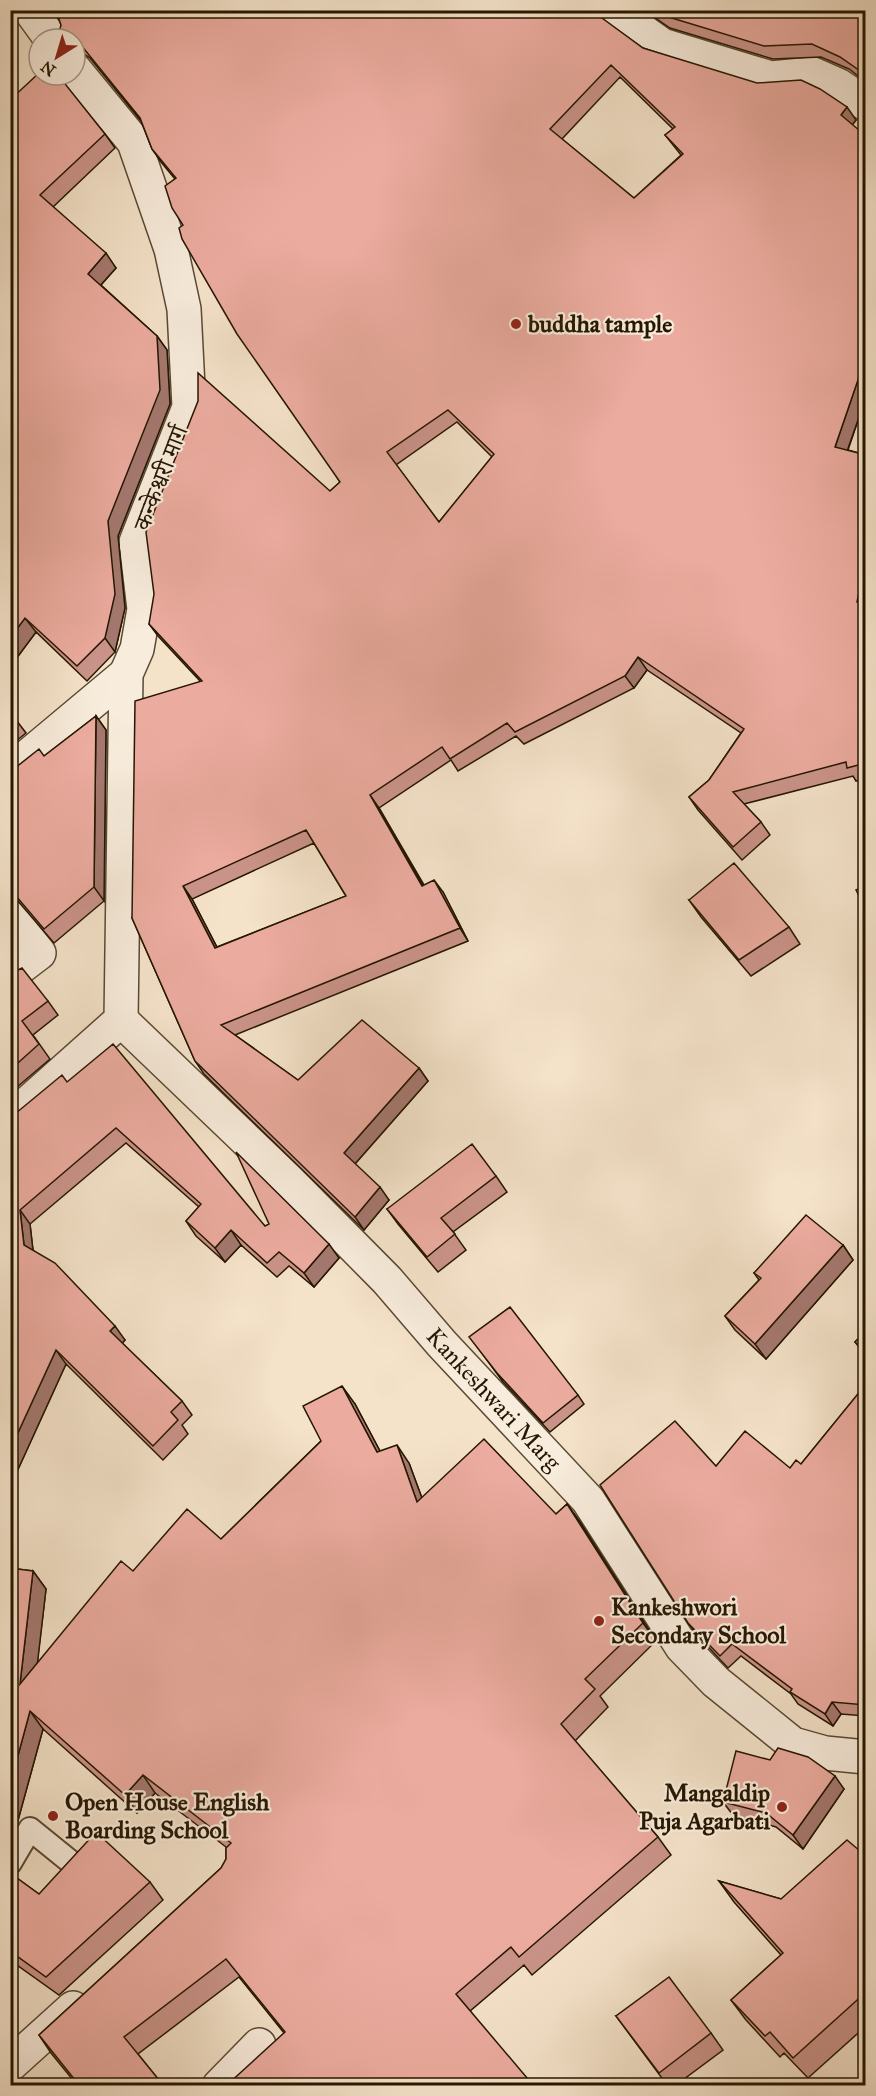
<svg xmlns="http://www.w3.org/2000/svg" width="876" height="2096" viewBox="0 0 876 2096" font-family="'IM FELL Great Primer','Noto Serif Devanagari',serif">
<rect width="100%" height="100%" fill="#f4e2c9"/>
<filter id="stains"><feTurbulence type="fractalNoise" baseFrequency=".00333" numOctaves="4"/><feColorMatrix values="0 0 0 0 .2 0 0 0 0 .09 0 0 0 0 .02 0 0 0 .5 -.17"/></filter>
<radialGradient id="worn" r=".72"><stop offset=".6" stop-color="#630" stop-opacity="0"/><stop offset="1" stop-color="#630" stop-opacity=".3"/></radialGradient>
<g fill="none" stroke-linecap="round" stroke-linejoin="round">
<defs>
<path id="service" d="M10 1863 30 1829 72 1863"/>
<g id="minor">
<path d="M613 10 662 45 771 78 813 74 838 85 866 104"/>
<path d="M10 771 126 674"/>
<path d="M10 917 39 953 10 975"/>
<path id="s1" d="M121 1020 290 1182 387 1280 442 1344 588 1500 682 1647 716 1682 793 1744 825 1753 866 1757"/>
<path d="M10 2065 73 2008"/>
<path d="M219 2086 259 2045"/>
</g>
<path id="tertiary" d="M30 10 51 39
M10 1119 121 1020 126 674 137 649 144 609 136 542 189 407 184 309 171 249 134 142 75 70"/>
</defs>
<use href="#service" stroke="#594933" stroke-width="26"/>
<use href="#minor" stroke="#594933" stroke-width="36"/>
<use href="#tertiary" stroke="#594933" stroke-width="36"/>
<use href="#service" stroke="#f8ecdc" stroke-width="22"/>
<use href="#minor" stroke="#f8ecdc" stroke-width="33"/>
<use href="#tertiary" stroke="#f8ecdc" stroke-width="33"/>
</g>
<path fill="#ca9389" stroke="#251601" stroke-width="1.5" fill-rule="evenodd" d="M52 10H595V14L643 48 856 120 852 125 866 136V397L848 450 866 455V778L856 781 853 776 744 804 761 822 770 835 742 860 698 810 689 797 709 780 741 733 647 670 634 688 524 744 516 736 458 771 451 760 379 808 424 885 443 892 468 941 235 1035 298 1080 419 1068 428 1081 355 1164 389 1200 364 1230 204 1074 195 1061 132 918 200 681 158 636 149 624 330 491 340 482 183 225 175 179 161 162 152 149 141 121 90 58 81 52 75 53V39L61 25 59 19ZM620 77 673 129 665 135 681 155 634 198 562 139ZM457 422 492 457 439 522 396 465ZM314 843 346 896 217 947 192 899Z
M644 10H866V82L849 69 821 57 773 59 670 28Z
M10 100 105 134 115 148 53 207 116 268 101 285 157 336 167 350 170 404 118 536 125 608 115 652 87 681 36 632 10 667Z
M10 712 26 733 10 746Z
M96 716 106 730 104 901 54 943 17 900 10 899V772L44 756Z
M689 900 789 927 800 944 751 976 701 917Z
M10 974 48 1001 58 1015 33 1035 50 1059 10 1093Z
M67 1082 265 1226 339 1258 314 1287 289 1266 277 1277 241 1245 225 1262 196 1236 186 1221 199 1207 126 1143 30 1224 33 1250 125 1340 122 1343 182 1401 192 1415 182 1425 188 1434 163 1460 66 1364 10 1487V1118Z
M496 1176 507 1192 453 1232 466 1250 438 1272 398 1224 387 1209Z
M843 1245 853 1260 766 1359 735 1330 725 1316 759 1280 754 1273Z
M866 1331V1356L855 1342Z
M476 1345 578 1395 584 1404 550 1432 503 1382Z
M866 1384V1716L841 1714 833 1726 798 1704 791 1694 741 1656 728 1668 697 1635 688 1623 716 1466 790 1468 801 1464Z
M355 1404 380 1451 409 1463 422 1498 556 1514 567 1504 580 1522 656 1641 600 1696 608 1707 575 1741 658 1837 671 1855 532 1975 524 1965 470 2011 284 2033 239 1977 138 2054 163 2085H77L51 2053 39 2035 221 1868 226 1859V1847L155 1793 137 1813 43 1729 17 1824 10 1836V1568L33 1571 46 1589 37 1664 133 1571 221 1539 321 1441Z
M770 1760 844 1789 803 1849 776 1827 733 1815 723 1802Z
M866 1856V2026L808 2078 784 2053 780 2057 746 2020 731 2000 781 1955 734 1902 719 1881 781 1899Z
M10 1873 39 1894 150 1882 163 1900 59 1995 10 1960Z
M616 2016 711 2033 723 2050 676 2085H667Z"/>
<path fill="#a4786f" stroke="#251601" stroke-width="1.5" d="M847 107 856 120 850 128 841 115Z
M106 253 116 268 98 288 88 274Z
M157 336 167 350 170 404 118 536 125 608 115 652 105 638 108 521Z
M860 374 866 382V397L844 460 835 447Z
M866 489V523L859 513Z
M866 560V614L857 602Z
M25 618 36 632 10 667V638Z
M638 657 647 670 634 688 625 676Z
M96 716 106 730 104 901 94 887Z
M370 795 379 808 431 899 422 886Z
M434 880 443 892 468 941 460 928Z
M183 886 192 899 224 961 215 948Z
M419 1068 428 1081 353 1166 344 1153Z
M380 1187 389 1200 364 1230 355 1217Z
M20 1210 30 1224 34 1260 24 1245Z
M231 1230 241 1245 225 1262 215 1248Z
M329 1244 339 1258 314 1287 304 1273Z
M843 1245 853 1260 766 1359 755 1344Z
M115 1326 125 1340 120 1346 110 1331Z
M56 1350 66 1364 10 1487V1450Z
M342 1386 355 1404 390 1470 377 1452Z
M397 1445 409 1463 430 1520 417 1502Z
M567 1504 580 1522 656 1641 643 1623Z
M33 1571 46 1589 33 1702 20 1684Z
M832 1702 841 1714 833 1726 825 1714Z
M30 1711 43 1729 17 1824 10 1836V1785Z
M143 1775 155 1793 137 1813 125 1795Z
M835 1776 844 1789 803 1849 793 1835Z"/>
<path fill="#ebab9f" stroke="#251601" stroke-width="1.5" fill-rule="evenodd" d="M53 10H591L643 48 757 83 801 80 820 89 847 107 841 115 866 136V377L860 374 835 447 866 455V489L859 513 866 515V560L857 602 866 601V763L847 768 846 762 733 792 761 822 733 847 689 797 709 780 744 729 638 657 625 676 515 732 507 723 450 759 442 747 370 795 422 886 434 880 460 928 221 1025 298 1080 362 1020 419 1068 344 1153 380 1187 355 1217 195 1061 132 918 135 701 202 681 149 624 154 594 146 532 198 401V373L330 491 340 482 237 334 182 239 179 228 183 225 172 208 165 186 176 178 152 149 140 118 81 45 75 42V39H59L58 36 61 25 58 16ZM611 65 675 127 665 135 683 154 634 198 550 129ZM448 410 494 454 439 522 387 452ZM306 830 346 896 215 948 183 886Z
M654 10H866V75L840 57 812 44 764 46 662 15Z
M39 73V75H58L105 134 40 195 106 253 88 274 157 336 160 390 108 521 115 594 105 638 77 666 25 618 10 638V100Z
M10 712 16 719 10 723Z
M96 716 94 887 44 929 10 889V772L39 749 44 756Z
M734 863 789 927 739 960 689 900Z
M866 886V910L856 890Z
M22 968 48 1001 22 1021 39 1044 10 1070V974Z
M113 1044 265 1226 269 1224 236 1152 329 1244 304 1273 279 1252 267 1263 231 1230 215 1248 186 1221 201 1204 116 1128 20 1210 24 1245 55 1263 115 1326 110 1331 182 1401 171 1412 178 1420 153 1446 56 1350 10 1450V1118L62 1075 67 1082Z
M472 1144 496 1176 441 1218 455 1234 427 1257 387 1209Z
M806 1215 843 1245 755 1344 725 1316 761 1278 754 1273Z
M510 1307 578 1395 543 1423 497 1373 469 1337Z
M866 1331V1351L855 1342Z
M866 1384V1705L832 1702 825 1714 790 1692 792 1689 732 1644 720 1656 688 1623 600 1485 675 1421 716 1466 745 1431 790 1468 796 1460 801 1464Z
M342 1386 377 1452 397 1445 417 1502 484 1439 556 1514 567 1504 643 1623 585 1679 595 1689 561 1724 658 1837 519 1957 511 1947 456 1994 533 2085H227L285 2032 226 1959 124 2037 163 2085H79L39 2035 221 1868 226 1859V1848L231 1843 143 1775 125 1795 30 1711 10 1785V1568L33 1571 20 1684 121 1561 133 1571 187 1509 221 1539 321 1441 303 1406Z
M778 1748 808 1757 835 1776 793 1835 766 1813 723 1802 736 1751 770 1760Z
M96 1832 150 1882 46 1977 10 1951V1873L39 1894Z
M847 1840 866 1856V1992L793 2058 770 2032 765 2036 731 2000 783 1953 719 1881 781 1899Z
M669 1977 711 2033 659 2073 616 2016Z"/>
<g fill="#8f2418" stroke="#f8ecdc" stroke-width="2">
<circle cx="516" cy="324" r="6"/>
<circle cx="599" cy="1621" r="6"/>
<circle cx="782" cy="1807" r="6"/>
<circle cx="53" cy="1816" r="6"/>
</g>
<g text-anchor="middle" stroke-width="4.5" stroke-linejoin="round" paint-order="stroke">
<g font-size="24" font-weight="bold" fill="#251601" stroke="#f8ecdc" text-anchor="start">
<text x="528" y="332">buddha tample</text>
<text x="611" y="1615">Kankeshwori<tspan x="611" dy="28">Secondary School</tspan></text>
<text x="770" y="1801" text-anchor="end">Mangaldip<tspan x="770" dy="28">Puja Agarbati</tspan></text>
<text x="65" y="1810">Open House English<tspan x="65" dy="28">Boarding School</tspan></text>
</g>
<g font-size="24" fill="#251601" stroke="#f8ecdc">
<text transform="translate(161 478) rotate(-69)" y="8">कन्केश्वरी मार्ग</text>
<text dy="8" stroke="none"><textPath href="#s1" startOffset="532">Kankeshwari Marg</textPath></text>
</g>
</g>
<rect width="876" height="2096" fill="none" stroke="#f4e2c9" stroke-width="36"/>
<rect x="12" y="12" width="852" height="2072" fill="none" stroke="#251601" stroke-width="3"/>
<rect x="18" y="18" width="840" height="2060" fill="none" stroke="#251601" stroke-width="1.5"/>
<g transform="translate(57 57) rotate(217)"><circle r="28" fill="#f8ecdc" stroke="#a49684" stroke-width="1.5"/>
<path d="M0-4.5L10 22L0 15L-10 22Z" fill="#8f2418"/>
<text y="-9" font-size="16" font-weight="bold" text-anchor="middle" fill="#251601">N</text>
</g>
<rect width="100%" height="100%" filter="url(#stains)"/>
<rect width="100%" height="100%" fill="url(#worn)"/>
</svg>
